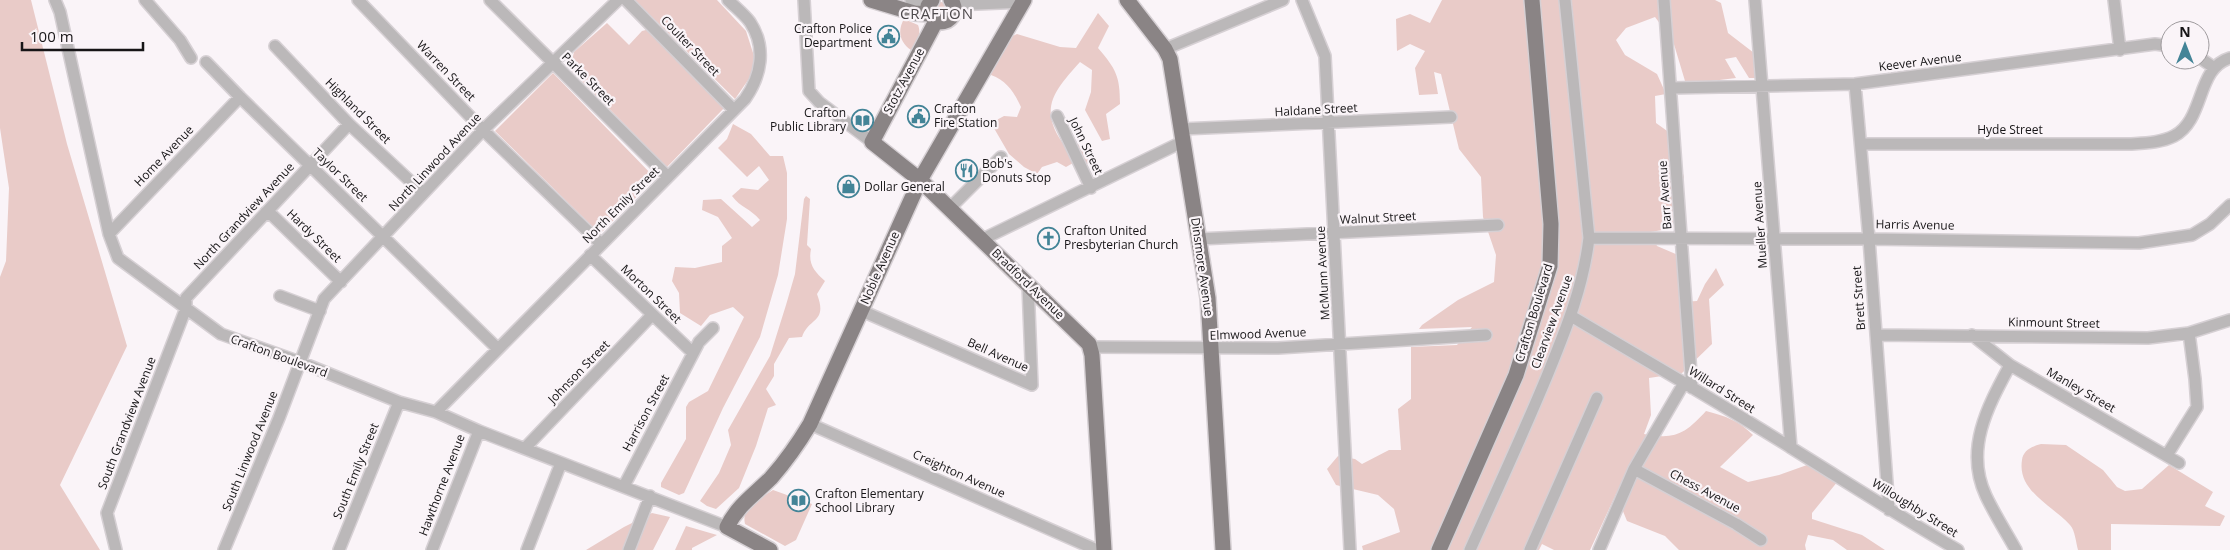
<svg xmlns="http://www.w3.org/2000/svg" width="2230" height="550" viewBox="0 0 2230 550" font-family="'Open Sans',sans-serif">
<rect width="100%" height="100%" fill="#faf4f8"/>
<path fill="#e9cbc8" d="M0 0H31L67 144 127 346 60 485 100 550H0V277L6 261 9 188 0 128Z
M635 0H717L746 31 754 56 755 70 735 99Z
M1442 0H1715L1721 3 1728 33 1754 53 1758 78H1749L1736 57 1725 59 1736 78 1703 82 1685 81 1673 41 1655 17 1626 28 1616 40 1625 55 1657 74 1666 94 1655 96 1656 123 1670 133 1684 177 1675 228 1650 232 1657 246 1678 255 1681 302 1697 301 1705 284 1716 268 1724 285 1709 299 1712 344 1682 373 1649 378 1651 415 1644 434C1675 440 1685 434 1706 411 1726 416 1739 421 1753 435L1720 467 1748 482 1779 475 1807 465 1838 481 1812 513V519L1862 535 1885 550H1847L1833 540 1808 535 1805 545 1806 550H1679L1665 536 1627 521 1616 494 1590 550H1554L1542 544 1539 550H1363L1362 546 1400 532 1394 509 1378 495 1336 485 1327 469 1338 456 1355 459 1362 464 1389 450H1401L1398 409 1411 399V347L1457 345 1472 327 1419 329 1422 325 1458 300 1494 282 1496 255 1483 217 1481 177 1459 149 1441 74 1434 72 1438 94 1419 95 1415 68 1425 51 1410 44 1397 51 1396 19 1410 14 1430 23Z
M935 8a6 6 0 1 1 12 0a6 6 0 1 1-12 0Z
M1098 13 1109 26 1098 48C1116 69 1120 76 1120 104L1106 114 1110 139 1102 141 1085 110 1091 92 1092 70 1080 62C1056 89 1038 107 1062 142L1078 144 1090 159 1088 164 1073 163 1066 167 1057 162 1042 167 1037 174 1024 167 1009 154 991 123 1004 116 1017 117 1021 107C1014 92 1007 81 991 75 994 60 1002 40 1017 34L1060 47 1076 48Z
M904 19 918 25C922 35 916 41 911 50 900 43 897 31 904 19Z
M607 23 629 45 642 31 646 30 726 106 667 167 570 69 574 52Z
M553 73 655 178 600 234 495 131Z
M733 124 751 134 770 156H783L787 173V219L778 275 760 337 723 408 684 493 679 495 661 487V483L686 439V407L689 402 708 391 744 317 733 307 710 315 701 326 680 313 679 293 672 281 675 267 695 268 722 262V246L732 238 718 217 702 210 703 200 721 199 752 227 760 220C750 208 741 208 732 196L741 188 758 190 769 180 759 166 747 177 718 148 727 139Z
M806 196 810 199 807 245 811 249C808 264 814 271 825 281L817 294C828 323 809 317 802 337L789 338 774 364V376L766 389 776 405 768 408 756 446 739 488 716 509 707 506 700 501 719 473 731 445 728 430 770 356 786 305 795 274 804 199Z
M2041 444 2066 445 2103 470 2117 487 2125 491 2142 489 2169 465 2213 492 2205 506 2225 516 2220 526 2111 524V550H2078C2076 543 2075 530 2070 525 2052 505 2017 491 2022 460 2023 450 2033 446 2041 444Z
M773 490 812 504 796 540 785 546 745 524C741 505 759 500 773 490Z
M652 513 670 517 653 550H586L624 527Z
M686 526 717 535 692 548V550H675Z"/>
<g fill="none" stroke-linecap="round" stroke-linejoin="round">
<defs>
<path id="minor" d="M55 0 60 12 109 234 118 258 221 334 300 362 399 402 436 412 479 431 727 527
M145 0 180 40 191 58
M358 0 483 130 601 244
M490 0 668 177
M626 0 734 110
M804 0 809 91 819 102 872 142
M911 0 928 6
M1302 0 1325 56 1350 550
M1664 0 1692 388
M1755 0 1791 448
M2114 0 2120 50
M954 5 1023 2
M275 46 349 124 423 193
M1165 49 1283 0
M2200 58 2213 67
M206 62 240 97 498 349
M1855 84 1869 239 1889 510
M1672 88 1855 84 2155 44 2170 46
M1057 116 1091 188
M1182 129 1451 117
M1861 144H2129C2144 143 2160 143 2174 136 2205 120 2196 68 2230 58
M949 209 1001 157
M266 212 273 216 341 282
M109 234 240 97
M1589 238 1869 239 2139 243 2192 235 2210 224 2230 205
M1199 239 1498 225
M981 240 1184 141
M590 255 693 353
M280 296 320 311
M862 311 1032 385 1028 285
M1571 316C1645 360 1720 403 1793 449 1848 483 1902 518 1958 550
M1876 335 2148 338 2189 333 2230 320
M1972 335 2010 365 2179 463
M1091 347 1278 348 1486 335
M2010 365C1988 406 1964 449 1986 496 1995 515 2006 532 2016 550
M436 412 745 99C761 76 767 48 750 22 744 14 735 7 728 0
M810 424 1097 550
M525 448 652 315
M2167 455 2197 407 2195 379 2189 333
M1634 469 1736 524 1761 540
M624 486 699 342 713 328
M116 550 107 513 186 308V298L349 124
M224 550 279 418 324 299 483 130 618 0
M339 550 399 402
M432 550 479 431
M527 550 561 463
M629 550 650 496
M1470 550C1496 492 1523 434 1547 376 1566 329 1583 288 1589 238L1565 0
M1530 550 1597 398
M1599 550 1634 469 1684 383"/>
<path id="major" d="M871 0 914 13 929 14
M932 0 928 6 929 14 939 22C952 22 958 11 951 0
M1127 0 1165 49 1170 59 1208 298 1223 550
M936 21 872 142 920 180 1089 344 1092 355 1104 550
M770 550 727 527C738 505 754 495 771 478 786 461 798 444 810 424L920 180 1024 0
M1439 550 1516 375 1550 266 1551 224 1532 0"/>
</defs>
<use href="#minor" stroke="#d6d0d4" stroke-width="14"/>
<use href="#major" stroke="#d6d0d4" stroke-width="18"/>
<use href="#minor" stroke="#bbb8b9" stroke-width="11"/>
<use href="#major" stroke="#8a8485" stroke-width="15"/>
</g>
<defs>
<symbol id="civic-ring" viewBox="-11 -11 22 22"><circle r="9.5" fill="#faf4f8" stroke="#438497" stroke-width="1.5"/><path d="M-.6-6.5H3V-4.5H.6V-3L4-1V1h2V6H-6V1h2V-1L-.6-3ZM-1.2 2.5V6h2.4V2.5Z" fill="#438497"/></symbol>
<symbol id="library-ring" viewBox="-11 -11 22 22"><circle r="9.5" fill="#faf4f8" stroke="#438497" stroke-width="1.5"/><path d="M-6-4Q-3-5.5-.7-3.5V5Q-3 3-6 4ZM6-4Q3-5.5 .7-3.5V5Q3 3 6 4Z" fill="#438497"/></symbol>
<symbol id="restaurant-ring" viewBox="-11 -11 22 22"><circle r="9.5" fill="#faf4f8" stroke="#438497" stroke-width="1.5"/><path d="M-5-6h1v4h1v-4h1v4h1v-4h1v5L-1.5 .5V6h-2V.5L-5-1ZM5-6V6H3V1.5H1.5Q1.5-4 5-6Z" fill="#438497"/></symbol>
<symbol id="shop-ring" viewBox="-11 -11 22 22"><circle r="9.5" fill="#faf4f8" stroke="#438497" stroke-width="1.5"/><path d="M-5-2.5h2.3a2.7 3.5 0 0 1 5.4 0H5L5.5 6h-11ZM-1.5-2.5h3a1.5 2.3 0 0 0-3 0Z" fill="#438497"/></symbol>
<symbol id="church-ring" viewBox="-11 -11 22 22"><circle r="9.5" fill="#faf4f8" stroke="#438497" stroke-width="1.5"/><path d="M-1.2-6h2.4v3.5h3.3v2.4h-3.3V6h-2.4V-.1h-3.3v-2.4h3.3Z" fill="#438497"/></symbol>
</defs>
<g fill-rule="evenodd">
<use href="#civic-ring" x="876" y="24" width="25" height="25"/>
<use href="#civic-ring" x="906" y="104" width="25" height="25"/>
<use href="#library-ring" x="850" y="108" width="25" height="25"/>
<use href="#restaurant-ring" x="954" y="158" width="25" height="25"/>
<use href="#shop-ring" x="836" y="174" width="25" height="25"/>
<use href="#church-ring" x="1036" y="226" width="25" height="25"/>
<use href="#library-ring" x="786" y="488" width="25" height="25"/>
</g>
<g text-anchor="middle" stroke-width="4.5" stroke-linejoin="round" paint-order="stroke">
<g font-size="12" fill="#171517" stroke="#faf4f8" text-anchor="start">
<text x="872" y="33" text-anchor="end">Crafton Police<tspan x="872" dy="14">Department</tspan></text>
<text x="934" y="113">Crafton<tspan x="934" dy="14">Fire Station</tspan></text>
<text x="846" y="117" text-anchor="end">Crafton<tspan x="846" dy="14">Public Library</tspan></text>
<text x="982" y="168">Bob's<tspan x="982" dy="14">Donuts Stop</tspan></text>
<text x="864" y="191">Dollar General</text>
<text x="1064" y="235">Crafton United<tspan x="1064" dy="14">Presbyterian Church</tspan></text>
<text x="815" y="498">Crafton Elementary<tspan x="815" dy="14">School Library</tspan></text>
</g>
<g font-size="12" fill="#171517" stroke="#faf4f8">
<text transform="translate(690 46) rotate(46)" y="4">Coulter Street</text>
<text transform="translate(1920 62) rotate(-7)" y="4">Keever Avenue</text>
<text transform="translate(446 71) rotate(46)" y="4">Warren Street</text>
<text transform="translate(588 79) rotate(45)" y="4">Parke Street</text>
<text transform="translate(904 81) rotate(-62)" y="4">Stotz Avenue</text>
<text transform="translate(1316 110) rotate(-3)" y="4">Haldane Street</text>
<text transform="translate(358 111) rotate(45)" y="4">Highland Street</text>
<text x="2010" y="134">Hyde Street</text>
<text transform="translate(1086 146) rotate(64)" y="4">John Street</text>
<text transform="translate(164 156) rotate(-46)" y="4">Home Avenue</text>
<text transform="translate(435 162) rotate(-47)" y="4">North Linwood Avenue</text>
<text transform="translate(340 175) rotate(44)" y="4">Taylor Street</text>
<text transform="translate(1665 195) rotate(-94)" y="4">Barr Avenue</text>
<text transform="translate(621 205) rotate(-45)" y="4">North Emily Street</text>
<text transform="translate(244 216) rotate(-47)" y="4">North Grandview Avenue</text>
<text transform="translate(1378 218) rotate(-3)" y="4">Walnut Street</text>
<text transform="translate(1760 225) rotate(-94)" y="4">Mueller Avenue</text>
<text transform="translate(1915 225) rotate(1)" y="4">Harris Avenue</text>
<text transform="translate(314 236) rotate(44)" y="4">Hardy Street</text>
<text transform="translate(1202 267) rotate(82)" y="4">Dinsmore Avenue</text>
<text transform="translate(880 268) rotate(-66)" y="4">Noble Avenue</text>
<text transform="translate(1323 273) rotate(-93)" y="4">McMunn Avenue</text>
<text transform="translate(1028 284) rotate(44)" y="4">Bradford Avenue</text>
<text transform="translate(651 294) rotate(44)" y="4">Morton Street</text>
<text transform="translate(1859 298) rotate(-94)" y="4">Brett Street</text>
<text transform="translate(1534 313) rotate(-73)" y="4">Crafton Boulevard</text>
<text transform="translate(1552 322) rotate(-70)" y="4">Clearview Avenue</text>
<text transform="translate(2054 323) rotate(1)" y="4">Kinmount Street</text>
<text transform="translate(1258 334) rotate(-2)" y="4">Elmwood Avenue</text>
<text transform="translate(998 355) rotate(24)" y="4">Bell Avenue</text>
<text transform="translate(279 356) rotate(20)" y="4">Crafton Boulevard</text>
<text transform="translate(579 372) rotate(-46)" y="4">Johnson Street</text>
<text transform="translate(1722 390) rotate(32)" y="4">Willard Street</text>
<text transform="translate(2081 390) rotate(30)" y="4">Manley Street</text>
<text transform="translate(646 413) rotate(-62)" y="4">Harrison Street</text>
<text transform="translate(127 423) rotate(-69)" y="4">South Grandview Avenue</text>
<text transform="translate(250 451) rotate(-68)" y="4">South Linwood Avenue</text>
<text transform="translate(356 471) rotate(-68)" y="4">South Emily Street</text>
<text transform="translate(959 474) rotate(24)" y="4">Creighton Avenue</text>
<text transform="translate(442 485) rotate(-69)" y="4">Hawthorne Avenue</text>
<text transform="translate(1705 491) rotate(28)" y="4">Chess Avenue</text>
<text transform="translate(1915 508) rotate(32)" y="4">Willoughby Street</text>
</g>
<g font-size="15" letter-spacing="1" fill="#4d484b" stroke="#faf4f8">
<text x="937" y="19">CRAFTON</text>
</g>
</g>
<g transform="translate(2185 45)"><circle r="24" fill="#faf4f8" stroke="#9f9b9e"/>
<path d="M0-4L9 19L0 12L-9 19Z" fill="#438497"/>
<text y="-8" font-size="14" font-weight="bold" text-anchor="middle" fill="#171517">N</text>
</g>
<path d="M22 42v8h121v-8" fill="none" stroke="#171517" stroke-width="2.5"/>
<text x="30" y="42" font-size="15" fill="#171517" stroke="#faf4f8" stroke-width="4" paint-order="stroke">100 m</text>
</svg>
